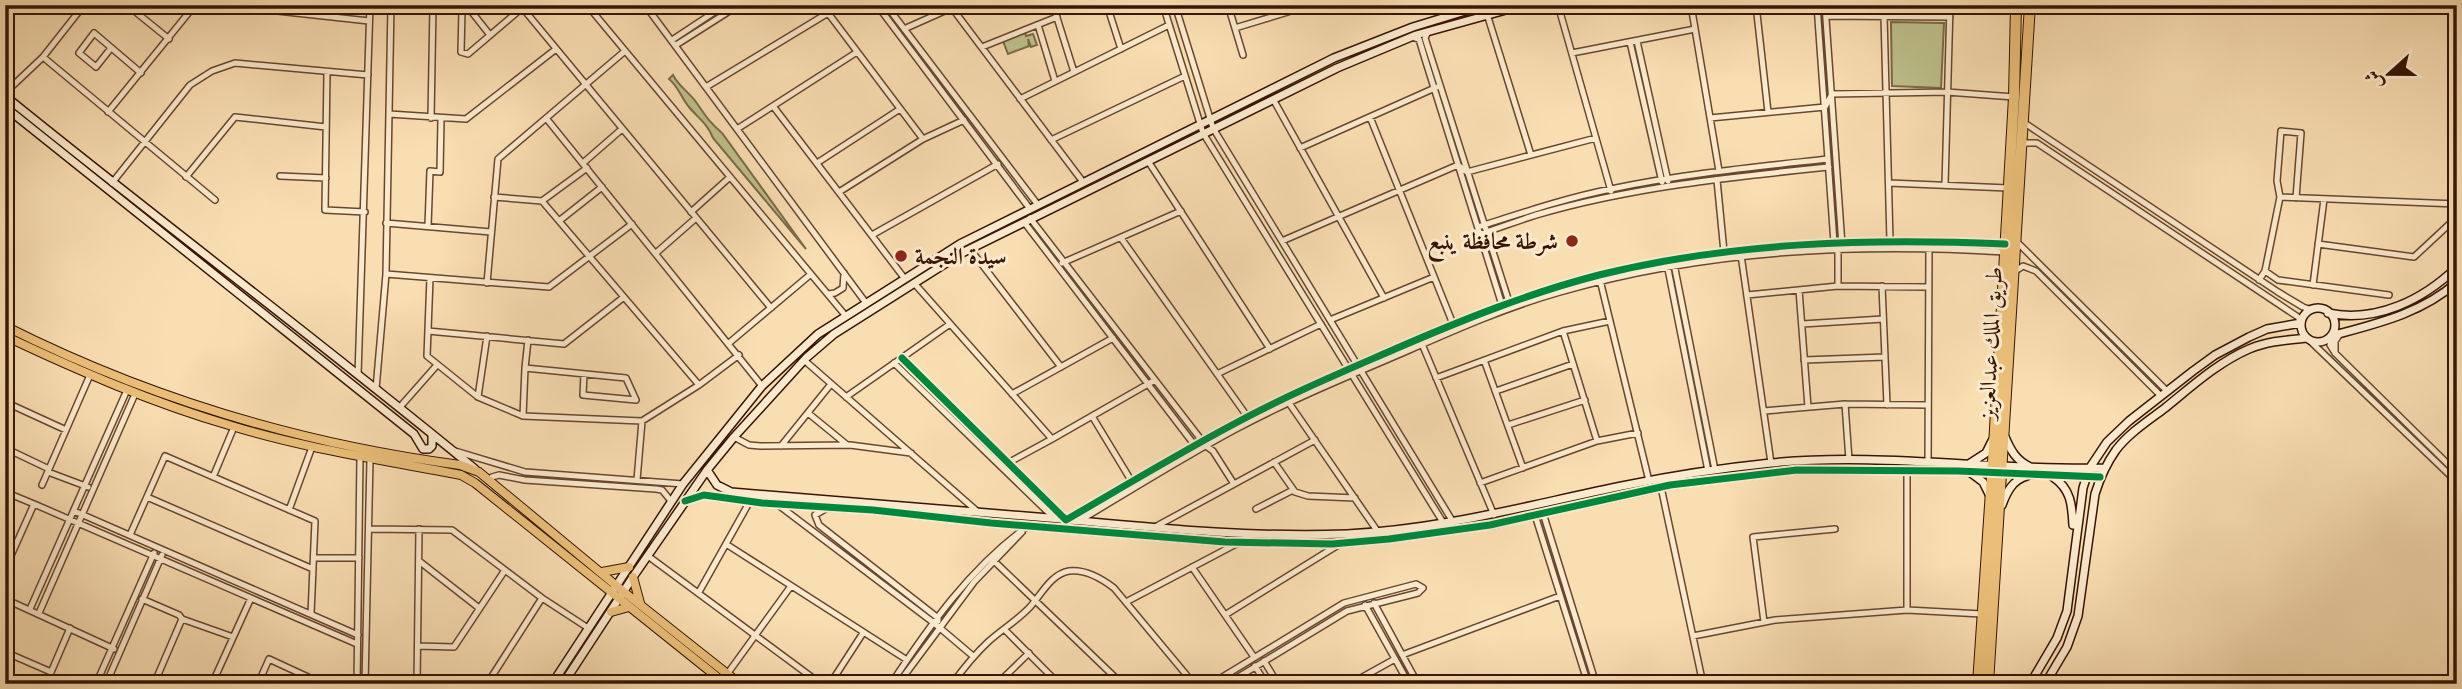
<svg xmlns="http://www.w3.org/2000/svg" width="2462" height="689" viewBox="0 0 2462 689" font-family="'EB Garamond',Amiri,serif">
<rect width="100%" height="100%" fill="#f9deb2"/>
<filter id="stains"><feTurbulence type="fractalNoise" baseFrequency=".00286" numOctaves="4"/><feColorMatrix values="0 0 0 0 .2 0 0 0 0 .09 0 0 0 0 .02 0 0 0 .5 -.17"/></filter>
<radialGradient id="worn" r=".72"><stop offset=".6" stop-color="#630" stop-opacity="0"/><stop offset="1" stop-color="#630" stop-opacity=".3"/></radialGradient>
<path fill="#bec18c" stroke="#7a6b48" stroke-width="2" d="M1891 22 1944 23 1941 88 1892 86Z
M1025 32 1026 36 1033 34 1037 45 1031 47 1028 39 1029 46 1008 54 1003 41Z
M673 75C679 87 689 92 696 102 706 116 708 121 722 133L806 249 713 138C707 123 698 118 689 107 681 98 679 87 669 79Z"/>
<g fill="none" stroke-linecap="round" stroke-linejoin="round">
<defs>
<path id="street" d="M127 5 169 39
M222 5 369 21
M520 5 771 308
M587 5 845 315
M645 5 866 303
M822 5 923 139
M877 5 1030 209
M886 5 1038 205
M1053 5 1074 72
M1107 5 1121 49
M1163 5 1203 133 1444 524
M1175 5 1213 128 1453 522
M1228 5 1243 55
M1446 5 1449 16
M1558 5 1611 191
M1691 5 1719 171
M1756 5 1768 112
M1817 5 1834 243
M1825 5 1842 245
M952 8 1083 182
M1487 14 1531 155
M1826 16 1950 17
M1884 16 1890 241
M1038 25 1055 81
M1235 28 1311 5
M904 29 958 5
M1428 32 1425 38 1509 302
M490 35 467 6 462 10 461 52 468 54 522 8
M1411 37 1419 39 1425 59 1502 305
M672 40 725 5
M1637 41 1668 181
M1630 42 1662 182
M676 45 739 5
M982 47 1057 17
M111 48 96 67 79 53 94 33 141 73
M1572 53 1695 29
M43 57 215 200
M327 72 325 210 365 212
M706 87 828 13
M5 93 43 57 84 5
M1020 99 1169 25
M1273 99 1384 298
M773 106 905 279
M108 112 195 5
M389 114 466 119 556 49
M1370 117 1453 324
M431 118 433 5
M546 118 762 386
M1710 118 1825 107 1832 94 1947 92 2014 97
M2023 122 2278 292 2303 307 2312 310
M737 129 857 52
M1051 140 1185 76
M2021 147 2026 143H2037L2298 317 2301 323
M1300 148 1437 87
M1148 161 1270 349
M583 163 622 129
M817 163 900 109
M280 176 326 178
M186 177 235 117 326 127
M1717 180 1724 252
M112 183 190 85 212 71 235 63 368 75
M1889 183 2008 188
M1945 185 1950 5
M839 192 923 139 964 120
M494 197 542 201 699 385
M2280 197 2277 181 2281 131 2301 133 2296 198
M542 201 587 168
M691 212 730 177
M1030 218 1206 446 1213 451 1234 484
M559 221 602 187
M1024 222 1196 447
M386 223 491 232
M428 226 430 171 440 172 441 118
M1478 227C1522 213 1566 198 1611 189 1683 174 1756 167 1828 159
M1480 234C1499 228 1517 221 1536 215 1631 187 1731 177 1829 167
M872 235 998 164
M1121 238 1249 419
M1282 241 1458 165 1467 172 1596 138
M2016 241 2167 391
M2318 244 2414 257 2457 217
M1838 248V286
M970 249 1061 367
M656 253 696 218
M1741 255 1771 463
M1062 263 1181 211
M1667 264 1708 471
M1674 264 1715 470
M2265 271 2278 280 2389 295
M2014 272 2023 266 2036 271 2161 396
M386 274 549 287 632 224
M430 278 427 356 478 397 523 416 642 421 699 385 739 355
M1600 280 1649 481
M2259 280 2265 271 2280 197 2457 204
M487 283 498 159 625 51
M914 283 1052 439 1155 380
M2313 285 2324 199
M1882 286 1887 405
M1799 290 1808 407
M828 294 835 293 843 288 844 273
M1747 295 1838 286 1928 287
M1330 320 1434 277
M1802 324 1883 319
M428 331 564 344 624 297
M1563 331 1597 441
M2331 336 2330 345 2335 353 2457 473
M2307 338 2457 482
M729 343 811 274
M1422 344 1494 515
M2335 353V341L2340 334
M902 358 1066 520C1121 488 1176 455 1232 425 1285 396 1340 373 1395 349 1462 320 1529 293 1599 275 1733 242 1869 238 2005 244
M804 360 978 512
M1484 360 1523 468
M1804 360 1885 357
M894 363 1053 517
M525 368 528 340
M1217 374 1321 324
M358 375 370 5
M1436 378 1563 331 1610 321
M376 389 386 274 391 5
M1496 391 1573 364
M1012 394 1113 338
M478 397 487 336
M846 397 950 324
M5 402 66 430
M1289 403 1378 532
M1845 404 1849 460
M400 407 437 365
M1764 411 1845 404 1928 405
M808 413 846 444
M523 416 525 368 626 378 636 400 583 395 584 374
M1092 416 1132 482
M1508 425 1585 400
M734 437 749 445 760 446 850 445 911 453
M781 446 831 384
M5 448 49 469
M455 451 525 472 683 484
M1274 462 1295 492 1308 496 1355 498
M1928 463 1929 248
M1006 464 1052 439
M48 472 88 487
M213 477 234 427
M637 480 642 421
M489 481 492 477 499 475 525 480 656 489 662 490 671 501
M1480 483 1597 441 1638 433
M42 485 90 375
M1661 487 1703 684
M5 492 34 504 5 569
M147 497 313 569
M34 504 357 644
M777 504 934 623 973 656
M827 508 815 515 819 525 938 618V621
M1256 509 1293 490
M289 510 312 447
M74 511 358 635
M1543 513 1596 684
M1535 515 1588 684
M1079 521C1131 490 1182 458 1234 430 1290 400 1349 376 1407 351 1457 329 1507 307 1560 292 1705 250 1855 243 2005 252
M1155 527 1315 440
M369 529 452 530 542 598 487 684
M130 535 165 456 315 521 311 614
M726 544 907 660
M648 556 821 684
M314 558H359
M419 561 479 608
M994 561 1122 684
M1192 567 1254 657
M699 592 750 501
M542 598 588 628
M5 599 114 649
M142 599 179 615 182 619 154 684
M1126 602 1238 543
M1374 603 1418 684
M1365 605 1409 684
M30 609 127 390
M1907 610V470
M39 613 135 394
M1225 615 1338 545
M182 619 233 637
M1764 622 1753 537 1835 529
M1004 629 1059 684
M1693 636 1775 620 1907 610 1982 614
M418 646 454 647 505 570
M5 652 51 672
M1402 655 1560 596
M1264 661 1278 684
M1255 666 1266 684
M728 673 791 586
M46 684 70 628
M96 684 154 553
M106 684 162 555
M212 684 251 598
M258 684 269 659 323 684
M357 684 360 458
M365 684 370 460
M417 684 419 529
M830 684 863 633
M891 684C929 626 971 567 1028 526
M898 684 974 582 1022 532
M952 684C963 669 974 655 988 642 1001 630 1018 620 1030 607 1041 595 1051 574 1069 571 1086 569 1101 578 1114 588L1194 684
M997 684 1029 653
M1211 684 1344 603 1416 584 1423 588 1418 593 1347 611 1227 684
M1350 684 1395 659"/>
<path id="secondary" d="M5 96C160 222 321 342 475 469
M5 107 414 434 423 449H429L432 446V435
M2301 325a17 17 0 1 1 34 0a17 17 0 1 1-34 0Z
M2328 313C2376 323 2423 300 2457 267
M2331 336C2375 324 2421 314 2457 282
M2005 437C2011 451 2016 460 2030 467
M1969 464 1986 453 1992 441
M707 470 717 485 731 492C837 501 943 509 1049 518 1148 527 1248 538 1347 534 1446 529 1532 504 1627 485 1675 475 1723 468 1771 463 1882 452 1994 471 2104 468
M1971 473 1983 482 1990 496
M2053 477C2071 489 2072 505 2073 525
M685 501 704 495 762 503 873 510 991 523 1225 542 1332 544 1389 539 1490 525 1670 485 1797 470 1958 471 2100 477
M2002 505C2007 491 2013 480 2027 476
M552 684 683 484 762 386 818 334 960 244 1334 58 1413 27 1485 5
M563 684 633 577 707 470 734 437 806 358 834 334 962 253 1337 68 1416 35 1524 5
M2030 684 2057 638 2067 611 2083 488 2089 469 2107 442 2129 421 2193 371 2215 355 2249 337 2267 329 2301 323
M2045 684 2067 647 2078 616 2095 494C2100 478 2106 464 2116 450 2129 433 2148 421 2165 408 2191 387 2217 363 2249 349 2268 341 2287 340 2307 338"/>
<path id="primary" d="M5 9 8 5
M5 326C148 398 302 444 460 465L479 472 624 592 740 684
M5 336C79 371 153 403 232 426 307 449 384 460 461 475L475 483 726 684
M602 572 629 567
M633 577 640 603
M611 612 629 607"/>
<path id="highway" d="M1978 684 1994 446 2014 97 2016 5
M1988 684 2030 5"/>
</defs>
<use href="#street" stroke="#674730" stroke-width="8"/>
<use href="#secondary" stroke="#361505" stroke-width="10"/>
<use href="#primary" stroke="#361505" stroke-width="10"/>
<use href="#highway" stroke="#361505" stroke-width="12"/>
<use href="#street" stroke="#fbeacd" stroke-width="5"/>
<use href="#secondary" stroke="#fbeacd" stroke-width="7"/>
<use href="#primary" stroke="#ecbf79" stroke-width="8"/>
<use href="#highway" stroke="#ecbf79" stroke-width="10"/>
<defs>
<path id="cycleway" d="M902 358 1066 520C1121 488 1176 455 1232 425 1285 396 1340 373 1395 349 1462 320 1529 293 1599 275 1733 242 1869 238 2005 244
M685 501 704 495 762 503 873 510 991 523 1225 542 1332 544 1389 539 1490 525 1670 485 1797 470 1958 471 2100 477"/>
</defs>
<use href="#cycleway" stroke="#fbeacd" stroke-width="11"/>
<use href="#cycleway" stroke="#00873e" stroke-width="7"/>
</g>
<g fill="#8f2418" stroke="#fbeacd" stroke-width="2.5">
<circle cx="1572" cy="241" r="7"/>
<circle cx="901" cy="256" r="7"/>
</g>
<g text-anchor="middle" stroke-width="6" stroke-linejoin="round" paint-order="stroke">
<g font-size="23" font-weight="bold" fill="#361505" stroke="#fbeacd" text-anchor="end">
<text x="1558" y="249">شرطة محافظة ينبع</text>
<text x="915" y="264" text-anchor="start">سيدة النجمة</text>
</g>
<g font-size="23" fill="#361505" stroke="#fbeacd">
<text transform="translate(1990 343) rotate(-87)" y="8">طريق الملك عبدالعزيز</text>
</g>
</g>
<rect width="2462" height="689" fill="none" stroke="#f9deb2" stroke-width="28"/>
<rect x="7" y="7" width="2448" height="675" fill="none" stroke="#361505" stroke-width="3.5"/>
<rect x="14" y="14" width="2434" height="661" fill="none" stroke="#361505" stroke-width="2"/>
<g transform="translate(2389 74) rotate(249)" stroke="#fbeacd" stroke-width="5" paint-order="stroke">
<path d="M0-5L12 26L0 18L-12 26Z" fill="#361505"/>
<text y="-10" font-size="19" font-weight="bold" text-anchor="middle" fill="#361505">ش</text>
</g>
<rect width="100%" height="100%" filter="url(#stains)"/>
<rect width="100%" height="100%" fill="url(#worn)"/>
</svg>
